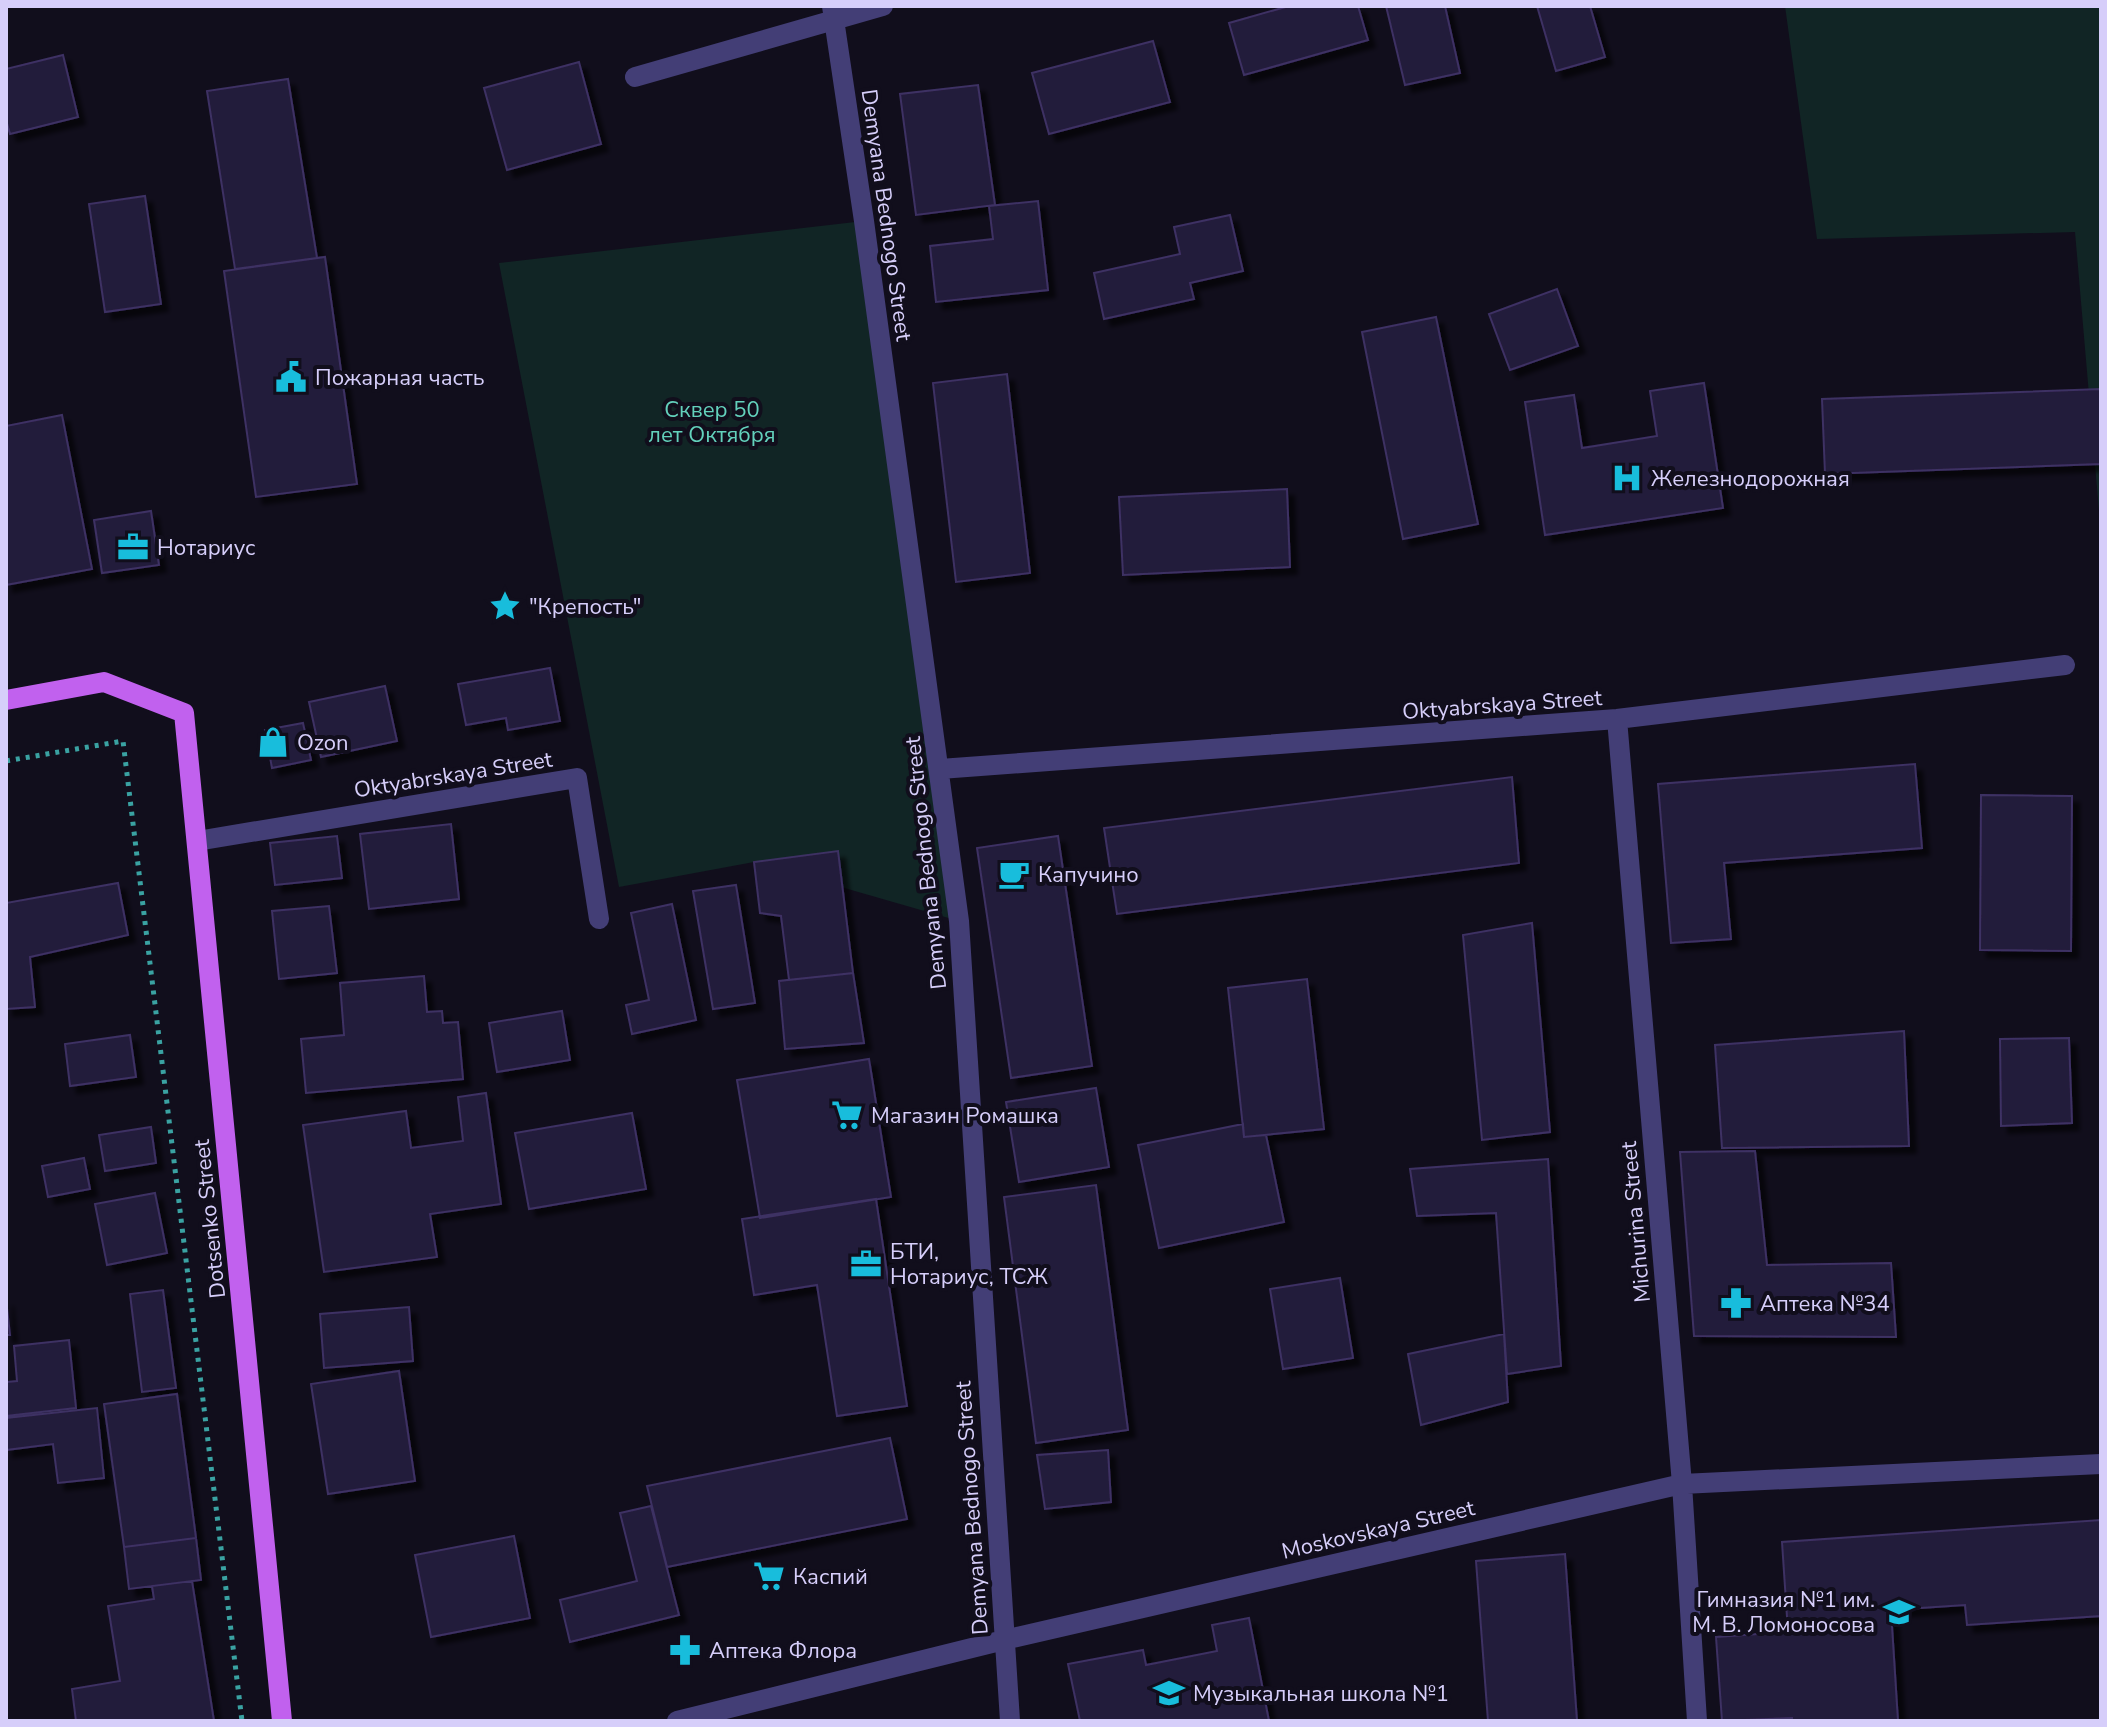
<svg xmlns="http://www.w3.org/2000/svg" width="2107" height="1727" viewBox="0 0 2107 1727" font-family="'Nunito Sans',sans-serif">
<defs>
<filter id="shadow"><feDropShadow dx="7" dy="7" stdDeviation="2" flood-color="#0009"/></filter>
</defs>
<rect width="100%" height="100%" fill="#110e1c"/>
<path fill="#112525" d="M1785 6H2101V534L2075 232 1817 239Z
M864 221 959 921 754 862 619 887 499 263Z"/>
<path fill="#241c3b" stroke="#3e3064" stroke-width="2" filter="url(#shadow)" d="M1289 6H1358L1368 40 1244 75 1229 23Z
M1386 6H1445L1460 73 1405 85Z
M1537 6H1590L1605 57 1556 71Z
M1153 41 1170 102 1049 134 1032 73Z
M63 55 78 117 10 134 6 120V69Z
M579 62 601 144 507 170 484 88Z
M288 79 317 258 235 269 207 91Z
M978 85 995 205 916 215 900 94Z
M145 196 161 304 105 312 89 204Z
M1038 201 1048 290 936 302 930 246 993 239 989 206Z
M1230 215 1243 271 1190 283 1194 299 1104 319 1094 273 1180 254 1174 227Z
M325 257 357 484 256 497 224 271Z
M1557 289 1578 346 1510 370 1489 314Z
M1436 317 1478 524 1403 539 1362 332Z
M1007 374 1030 573 956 582 933 383Z
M1704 383 1723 508 1545 535 1525 402 1574 395 1582 448 1657 436 1650 391Z
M2101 389V464L1825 474 1822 399Z
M62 415 92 569 6 585V426Z
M1287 489 1290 567 1123 575 1119 497Z
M151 511 159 565 102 573 94 520Z
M550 668 560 721 508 730 506 718 466 725 458 684Z
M385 686 397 741 321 757 309 702Z
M303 723 311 760 272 768 265 730Z
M1915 764 1922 848 1724 863 1731 939 1671 943 1658 784Z
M1512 777 1519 863 1117 914 1104 828Z
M1981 795 2072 796 2071 951 1980 950Z
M451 824 459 899 369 909 360 834Z
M337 836 342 878 275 885 270 843Z
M1058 836 1092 1066 1011 1078 977 848Z
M838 851 853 973 789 980 781 916 760 913 754 862Z
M118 883 128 935 30 957 35 1007 6 1009V903Z
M736 885 755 1003 713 1009 693 891Z
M672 904 696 1020 632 1034 626 1005 649 1000 631 913Z
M329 906 337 973 279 979 272 911Z
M1532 923 1550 1132 1482 1140 1463 935Z
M853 973 864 1043 785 1049 779 981Z
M424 976 427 1012 442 1011 443 1023 458 1022 463 1079 306 1093 301 1039 344 1035 340 983Z
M1307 979 1324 1129 1244 1137 1228 988Z
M562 1011 570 1060 497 1072 489 1023Z
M1904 1031 1909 1146 1722 1148 1715 1045Z
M130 1035 136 1077 70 1086 65 1044Z
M2069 1038 2072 1123 2001 1126 2000 1039Z
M869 1059 891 1197 760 1218 737 1080Z
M1096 1088 1109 1167 1019 1182 1006 1102Z
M486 1093 501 1204 430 1214 437 1257 324 1272 303 1125 406 1111 411 1148 463 1141 458 1097Z
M632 1113 646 1189 529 1209 515 1133Z
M1243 1124 1244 1137 1266 1135 1284 1222 1159 1248 1138 1145Z
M151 1127 156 1163 105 1171 99 1135Z
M1755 1151 1767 1265 1891 1263 1896 1337 1694 1336 1680 1152Z
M84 1158 90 1189 48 1197 42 1166Z
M1548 1159 1561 1366 1507 1374 1496 1213 1417 1216 1410 1169Z
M1096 1185 1128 1430 1036 1443 1004 1197Z
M155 1193 167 1253 107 1265 95 1204Z
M876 1199 907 1406 837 1416 817 1285 754 1295 742 1219Z
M1340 1278 1353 1358 1283 1369 1270 1289Z
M163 1290 176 1388 142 1392 130 1294Z
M6 1299 10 1335H6Z
M409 1307 413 1361 324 1368 320 1314Z
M1504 1334 1508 1402 1421 1425 1408 1354Z
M69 1340 76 1408 6 1416V1376L7 1382 17 1381 14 1346Z
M399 1371 415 1481 328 1494 311 1384Z
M177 1394 196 1538 124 1547 104 1404Z
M97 1408 104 1478 58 1483 53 1444 6 1450V1418Z
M890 1438 907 1519 667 1567 647 1486Z
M1108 1450 1111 1502 1045 1509 1037 1455Z
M651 1506 679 1615 570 1642 560 1600 637 1581 620 1513Z
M2101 1520V1616L1967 1625 1965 1605 1891 1610 1898 1721H1792V1718L1722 1721 1716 1637 1788 1632 1782 1542Z
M514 1536 530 1618 431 1637 415 1555Z
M196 1538 201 1580 129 1589 124 1547Z
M1565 1554 1577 1721H1488L1476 1561Z
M192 1581 214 1721H76L72 1689 120 1681 108 1606 154 1599 152 1586Z
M1249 1618 1269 1721H1080L1068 1664 1143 1650 1146 1665 1217 1651 1212 1625Z"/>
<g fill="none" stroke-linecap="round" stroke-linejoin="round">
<path stroke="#3aa2a2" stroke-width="5" stroke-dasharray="4 6" stroke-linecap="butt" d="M6 761 123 741 242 1721"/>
<path stroke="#433e76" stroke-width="20" d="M832 6 864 221 959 921 1010 1721
M635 77 883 6
M1617 719 1682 1484 1697 1721
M940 769 1617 719 2065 665
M197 841 577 778 599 919
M677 1721 1004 1640 1682 1484 2101 1464"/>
<path stroke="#c161ee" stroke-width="20" d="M6 700 104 682 184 713 282 1721"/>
</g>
<defs>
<symbol id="civic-bare" viewBox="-9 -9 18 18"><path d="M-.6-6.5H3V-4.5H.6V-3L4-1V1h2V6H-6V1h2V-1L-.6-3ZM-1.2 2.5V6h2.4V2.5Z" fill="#18bddc" stroke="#110e1c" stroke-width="2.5" paint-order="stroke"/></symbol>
<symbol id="hospital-bare" viewBox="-9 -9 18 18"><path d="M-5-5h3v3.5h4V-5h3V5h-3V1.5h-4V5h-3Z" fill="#18bddc" stroke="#110e1c" stroke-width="2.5" paint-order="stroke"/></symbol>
<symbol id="office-bare" viewBox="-9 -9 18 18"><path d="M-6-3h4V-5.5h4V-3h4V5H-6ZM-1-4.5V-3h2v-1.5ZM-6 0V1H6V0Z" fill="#18bddc" stroke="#110e1c" stroke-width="2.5" paint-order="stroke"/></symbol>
<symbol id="sight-bare" viewBox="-9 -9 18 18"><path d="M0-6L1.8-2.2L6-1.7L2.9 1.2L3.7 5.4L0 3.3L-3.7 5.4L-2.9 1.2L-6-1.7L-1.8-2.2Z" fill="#18bddc" stroke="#110e1c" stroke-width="2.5" paint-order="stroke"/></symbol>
<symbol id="shop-bare" viewBox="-9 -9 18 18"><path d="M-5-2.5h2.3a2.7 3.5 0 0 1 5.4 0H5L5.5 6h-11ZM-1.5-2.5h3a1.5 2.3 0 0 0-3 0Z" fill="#18bddc" stroke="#110e1c" stroke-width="2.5" paint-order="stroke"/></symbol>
<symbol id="cafe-bare" viewBox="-9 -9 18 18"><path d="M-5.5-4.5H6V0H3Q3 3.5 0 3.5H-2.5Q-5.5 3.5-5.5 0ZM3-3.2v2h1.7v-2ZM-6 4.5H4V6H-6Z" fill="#18bddc" stroke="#110e1c" stroke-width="2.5" paint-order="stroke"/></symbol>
<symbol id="supermarket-bare" viewBox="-9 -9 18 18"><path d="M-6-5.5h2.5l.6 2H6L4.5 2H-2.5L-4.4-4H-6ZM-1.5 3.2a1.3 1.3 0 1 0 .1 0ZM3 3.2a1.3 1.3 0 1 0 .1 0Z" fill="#18bddc" stroke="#110e1c" stroke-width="2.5" paint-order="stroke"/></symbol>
<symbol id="pharmacy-bare" viewBox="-9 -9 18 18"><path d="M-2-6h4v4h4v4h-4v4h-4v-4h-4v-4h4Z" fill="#18bddc" stroke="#110e1c" stroke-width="2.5" paint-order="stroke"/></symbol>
<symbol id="school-bare" viewBox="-9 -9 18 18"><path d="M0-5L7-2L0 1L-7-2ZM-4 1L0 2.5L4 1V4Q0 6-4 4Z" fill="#18bddc" stroke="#110e1c" stroke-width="2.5" paint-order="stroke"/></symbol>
</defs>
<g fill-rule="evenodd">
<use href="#civic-bare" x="269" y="355" width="44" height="44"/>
<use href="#hospital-bare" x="1605" y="456" width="44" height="44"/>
<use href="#office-bare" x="111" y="525" width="44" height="44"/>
<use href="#sight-bare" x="483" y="584" width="44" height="44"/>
<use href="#shop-bare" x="251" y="720" width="44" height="44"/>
<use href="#cafe-bare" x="992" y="852" width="44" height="44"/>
<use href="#supermarket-bare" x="825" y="1093" width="44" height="44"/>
<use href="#office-bare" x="844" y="1242" width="44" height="44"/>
<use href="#pharmacy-bare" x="1714" y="1281" width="44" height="44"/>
<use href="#supermarket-bare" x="747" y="1554" width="44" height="44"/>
<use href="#school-bare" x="1877" y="1590" width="44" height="44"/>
<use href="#pharmacy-bare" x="663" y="1628" width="44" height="44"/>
<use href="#school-bare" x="1147" y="1671" width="44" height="44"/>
</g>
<g text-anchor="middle" stroke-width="8" stroke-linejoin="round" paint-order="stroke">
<g font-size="22" fill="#d6cefa" stroke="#110e1c">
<text transform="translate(887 215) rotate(82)" y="8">Demyana Bednogo Street</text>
<text transform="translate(1502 704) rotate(-4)" y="8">Oktyabrskaya Street</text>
<text transform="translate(453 774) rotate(-9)" y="8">Oktyabrskaya Street</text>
<text transform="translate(925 863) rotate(-96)" y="8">Demyana Bednogo Street</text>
<text transform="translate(209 1219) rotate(-96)" y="8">Dotsenko Street</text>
<text transform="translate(1635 1222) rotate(-95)" y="8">Michurina Street</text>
<text transform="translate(971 1508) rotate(-94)" y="8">Demyana Bednogo Street</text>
<text transform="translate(1378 1529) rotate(-13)" y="8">Moskovskaya Street</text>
</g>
<g font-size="22" fill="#d6cefa" stroke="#110e1c" text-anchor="start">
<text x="315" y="385">Пожарная часть</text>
<text x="1651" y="486">Железнодорожная</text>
<text x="157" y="555">Нотариус</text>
<text x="529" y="614">"Крепость"</text>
<text x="297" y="750">Ozon</text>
<text x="1038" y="882">Капучино</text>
<text x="871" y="1123">Магазин Ромашка</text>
<text x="890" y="1259">БТИ,<tspan x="890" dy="25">Нотариус, ТСЖ</tspan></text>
<text x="1760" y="1311">Аптека №34</text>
<text x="793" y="1584">Каспий</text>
<text x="1875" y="1607" text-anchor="end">Гимназия №1 им.<tspan x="1875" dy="25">М. В. Ломоносова</tspan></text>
<text x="709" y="1658">Аптека Флора</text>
<text x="1193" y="1701">Музыкальная школа №1</text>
</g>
<g font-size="22" fill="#63d1bc" stroke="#110e1c">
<text x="712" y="417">Сквер 50<tspan x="712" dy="25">лет Октября</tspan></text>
</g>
</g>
<rect width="2107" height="1727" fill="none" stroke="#d6cefa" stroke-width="16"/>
</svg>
